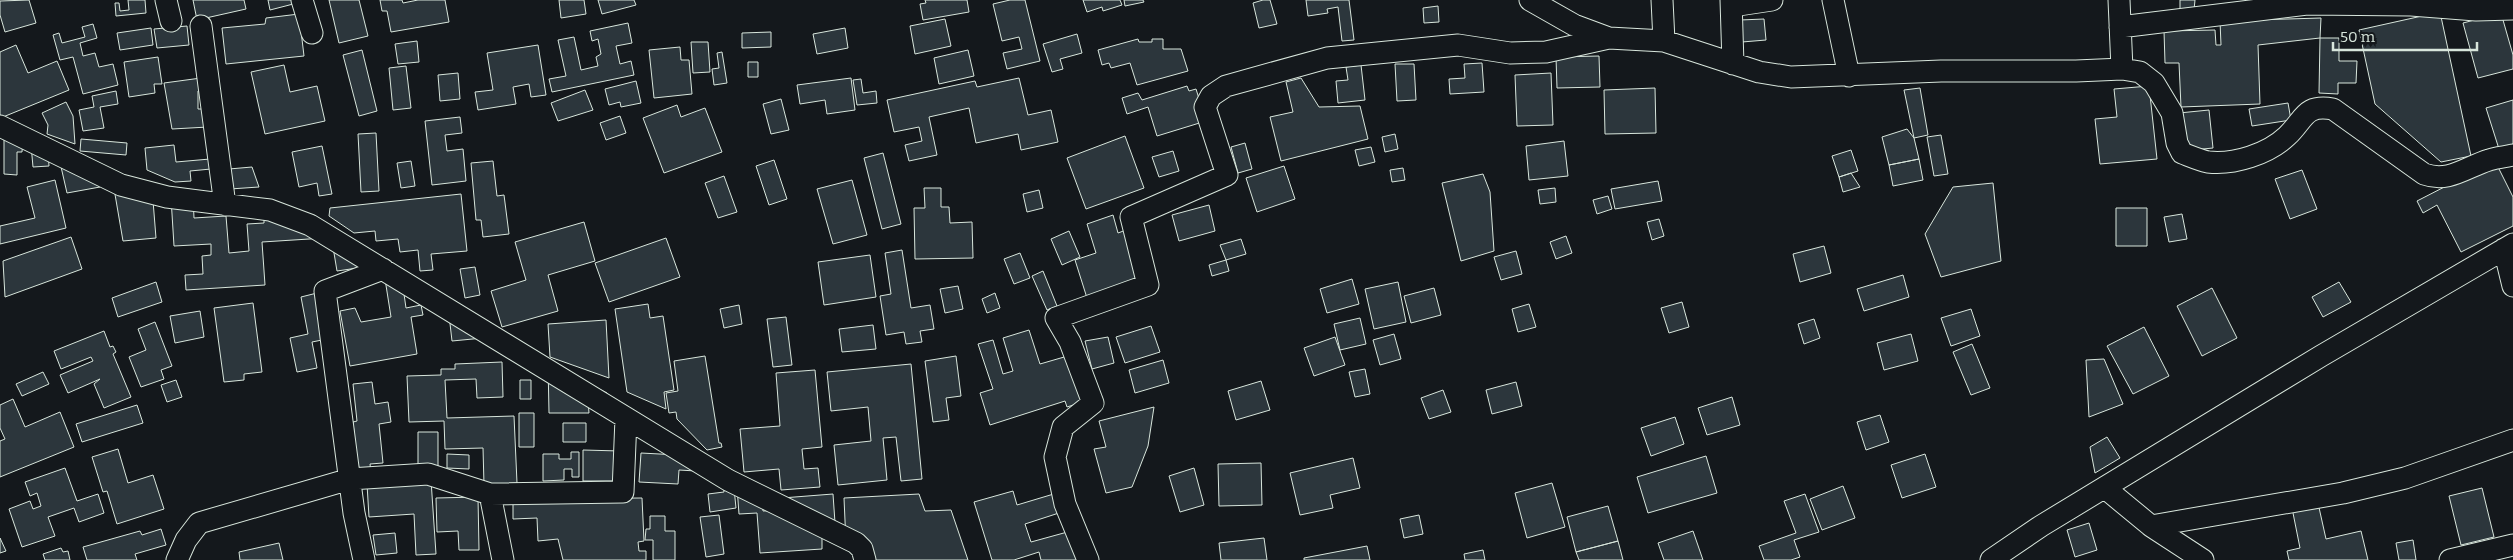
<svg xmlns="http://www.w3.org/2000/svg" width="2513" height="560" viewBox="0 0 2513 560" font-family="Bitter,serif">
<rect width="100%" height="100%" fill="#14181c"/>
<path fill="#2c363c" stroke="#d8e6dc" d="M29 0 36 23 5 32 0 15V1Z
M128 0H145L146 13 116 16 115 3H119L120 11 129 10Z
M193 0H244L246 9 197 20Z
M268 0H301V2L270 10Z
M329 0H359L368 36 339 43Z
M380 0H402L403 3 418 0H445L449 22 391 32 387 11H382Z
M559 0H584L586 14 561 18Z
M598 0H634L636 5 602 14Z
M925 0H967L969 12 923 20 920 4 926 3Z
M1010 0H1025L1040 61 1007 69 1003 53 1022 49 1019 37 1002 41 993 4Z
M1083 0H1120L1122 5 1103 11 1102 7 1087 12Z
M1124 0H1143L1144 2 1125 6Z
M1263 0H1270L1277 24 1259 28 1253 3Z
M1306 0H1349L1354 40 1342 41 1338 7 1327 9 1328 13 1308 16Z
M2180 0H2195L2194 10H2180Z
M1438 6 1439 22 1424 23 1423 8Z
M2440 12 2471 156 2441 162 2375 104 2359 30Z
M2501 13 2513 55V69L2478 78 2463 23Z
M299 14 304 56 226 64 222 28 265 24 266 18Z
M2321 18 2320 38 2258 45 2260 104 2181 107 2179 63H2165L2164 31 2215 30 2216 45H2221L2220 21Z
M945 19 951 46 915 54 910 26Z
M1764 19 1766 40 1742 42 1740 20Z
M628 23 632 43 616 46 620 64 631 61 634 75 552 92 549 79 566 76 558 40 574 37 581 70 598 66 596 57 601 54 598 39 592 41 590 31Z
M93 24 97 38 80 43 83 56 95 53 99 67 113 64 118 85 83 94 73 57 60 60 53 35 59 33 62 43 85 37 82 27Z
M187 26 189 45 157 48 154 29Z
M151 28 153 45 120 50 117 33Z
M845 28 848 48 817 54 813 34Z
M771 32V47L742 48V33Z
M1077 34 1082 53 1060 59 1063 69 1052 72 1043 44Z
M2320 38H2339V61H2357L2356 83H2338V94L2319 93Z
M1138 39 1139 42H1152V39H1163V49H1181L1188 71 1137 85 1130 63 1111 68 1109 63 1102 65 1098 50Z
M417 41 419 62 398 64 395 44Z
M691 42H708L710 72 693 73Z
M16 45 28 73 57 61 69 90 3 117 0 115V52Z
M538 45 546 95 531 97 529 84 513 87 516 104 478 110 475 92 493 90 487 53Z
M680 47 681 60H689L692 94 654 98 649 50Z
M362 50 377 111 359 116 343 55Z
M968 50 974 76 939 84 934 58Z
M722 52 727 83 714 85 712 69 719 68 717 53Z
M1599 56 1600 87 1557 88 1556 57Z
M158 57 162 84H154L155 93 129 97 124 62Z
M748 62H758V77H748Z
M1482 63 1484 92 1450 94 1449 79 1465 78 1464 64Z
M1395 64H1414L1416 100 1397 101Z
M284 65 290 92 317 86 325 121 265 134 251 72Z
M1361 65 1365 100 1338 103 1336 81 1348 80 1346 67Z
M406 66 411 108 393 110 389 68Z
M458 73 460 99 440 101 438 75Z
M1551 73 1553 125 1517 126 1515 75Z
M201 78 203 91H198V109H205L208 127 172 129 164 83Z
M851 78 855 110 827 114 825 100 800 104 797 85Z
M1019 78 1028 115 1051 110 1058 142 1021 150 1018 134 976 143 969 108 929 117 937 155 909 161 905 145 922 141 919 127 894 132 887 100 975 81 977 87Z
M1301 78 1319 107 1360 106 1368 139 1281 161 1270 117 1293 112 1286 82Z
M861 79 863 93 876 91 877 103 857 105 853 80Z
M636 81 641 103 621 107 620 102 609 105 605 89Z
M1187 86 1189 91 1196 89 1206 121 1157 136 1148 107 1127 114 1122 98 1138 93 1142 100Z
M2149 86 2157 159 2100 164 2095 119 2117 117 2114 89Z
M1655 88 1656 133 1605 134 1604 90Z
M1920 88 1928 135 1914 138 1904 90Z
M585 90 593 110 558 121 551 103Z
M116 91 118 104 100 107 104 128 83 131 79 110 94 107 92 96Z
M781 99 789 130 771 134 763 104Z
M2513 100V144L2499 149 2486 108Z
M66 102 73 116 75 144 47 134 48 125 42 113Z
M2288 103 2291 120 2252 126 2249 109Z
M677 105 681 117 705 108 722 152 664 173 643 118Z
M2209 110 2213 148 2183 151 2179 113Z
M620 116 626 133 606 140 600 123Z
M460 117 462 133 445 135 447 151 463 149 466 181 432 185 425 121Z
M1907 129 1914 138 1919 159 1889 165 1882 137Z
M376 133 379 191 361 192 358 134Z
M1395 134 1398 149 1385 152 1382 137Z
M1941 135 1948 174 1934 176 1927 137Z
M1125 136 1144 188 1086 209 1067 158Z
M4 138H23L22 152H17V175L4 174Z
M81 139 127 143 126 155 80 151Z
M1564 141 1568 176 1529 180 1526 146Z
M1245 143 1252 169 1238 173 1231 147Z
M31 145 48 151 49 166 33 167Z
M174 145 176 162 210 159 211 169 190 171 191 181 175 182 147 170 145 148Z
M322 146 332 194 319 196 317 183 299 187 292 152Z
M1371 147 1375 162 1359 166 1355 150Z
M1851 150 1858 171 1839 177 1832 156Z
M1173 151 1179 171 1159 177 1152 157Z
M883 153 901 224 882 229 864 158Z
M59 158 100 187 67 193Z
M1919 159 1923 180 1893 186 1889 165Z
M774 160 787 199 769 205 756 166Z
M411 161 415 186 401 188 397 163Z
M493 161 497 196 504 195 509 234 483 237 481 220H476L471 163Z
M2495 161 2513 197V226L2461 252 2437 205 2423 213 2417 201Z
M1284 166 1295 199 1257 212 1246 178Z
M252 167 259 187 230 189 229 169Z
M1403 168 1405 180 1392 182 1390 170Z
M2302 170 2317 209 2290 219 2275 179Z
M111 171 152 188 156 238 123 241Z
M1851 173 1860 187 1843 192 1839 177Z
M1483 174 1490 192 1494 251 1461 261 1442 183Z
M724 176 737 212 718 218 705 183Z
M55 180 66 228 0 244V226L35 218 27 187Z
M852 180 867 235 833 244 817 189Z
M1658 181 1662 201 1615 209 1611 189Z
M1993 183 2001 261 1941 277 1925 234 1953 187Z
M924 188H941V207H949L950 223 972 222 973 258 915 259 914 208H925Z
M1555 188 1556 202 1540 204 1538 190Z
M1039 190 1043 208 1027 212 1023 194Z
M461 194 467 251 431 254 433 270 420 271 418 250 400 252 398 239 376 241 375 231 354 233 329 216 330 208Z
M193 196 194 218 226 216 229 253 249 251 247 224 264 223V213L325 238 262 242 265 285 186 290 185 275 203 274 202 256 211 255V244L174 246 171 198Z
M1608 196 1612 209 1597 214 1593 200Z
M1209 205 1215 231 1179 241 1172 215Z
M2116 208H2147V246H2116Z
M2182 214 2187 239 2169 242 2164 217Z
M1113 215 1118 233 1126 230 1143 279 1087 298 1075 260 1096 253 1087 224Z
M1659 219 1664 236 1652 240 1647 222Z
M584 222 595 261 548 275 558 311 502 327 491 291 526 280 515 242Z
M1069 231 1080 257 1062 265 1051 239Z
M1566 236 1572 253 1556 259 1550 242Z
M71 237 82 269 5 297 3 261Z
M666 238 680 277 609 302 595 263Z
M1241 239 1246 254 1226 260 1220 245Z
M332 241 371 266 337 271Z
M1824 246 1831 273 1800 282 1793 254Z
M902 250 911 308 930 305 934 329 920 331 922 342 906 344 904 332 886 335 880 296 891 294 885 253Z
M1516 251 1522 274 1501 280 1494 257Z
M1020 253 1030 278 1014 284 1004 259Z
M870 255 876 297 824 305 818 262Z
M1226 260 1229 271 1212 276 1209 265Z
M475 267 480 295 465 298 460 269Z
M1043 271 1057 306 1047 310 1032 276Z
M1903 275 1909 297 1864 311 1857 289Z
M385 279 403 287 406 308 421 305 423 315 411 317 417 354 350 366 340 311 355 308 361 322 391 317Z
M1352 279 1359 304 1327 313 1320 289Z
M156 282 162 302 118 317 112 298Z
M1398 282 1406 322 1374 329 1365 289Z
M2339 282 2351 302 2323 317 2312 297Z
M958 286 963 309 945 313 940 289Z
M1434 288 1441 315 1411 323 1404 296Z
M2212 288 2237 338 2202 356 2177 306Z
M317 293 327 339 312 342 317 368 297 372 290 338 308 334 301 297Z
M995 293 1000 308 987 313 982 299Z
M1682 302 1689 327 1669 333 1661 308Z
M253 303 262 372 244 374V380L224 382 214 308Z
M648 304 650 318 663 316 674 390 664 392 666 409 627 392 615 309Z
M1529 304 1536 327 1518 332 1512 309Z
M739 305 742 324 724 328 720 309Z
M1971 309 1980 336 1951 346 1941 318Z
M200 311 204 337 175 343 170 316Z
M449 315 483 338 452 341Z
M786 317 792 365 773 367 767 319Z
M1360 318 1366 344 1340 350 1334 324Z
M1814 319 1820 338 1804 344 1798 324Z
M606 320 609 378 550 357 548 324Z
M155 322 172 366 161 370 164 379 141 387 129 357 146 350 138 329Z
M873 325 876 349 842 352 839 329Z
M1151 326 1160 352 1125 363 1116 337Z
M2144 327 2169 376 2133 394 2107 346Z
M1029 330 1040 364 1071 355 1086 401 1067 407 1065 401 990 425 980 393 993 389 978 344 993 340 1003 374 1013 371 1003 338Z
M104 331 110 347 113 346 116 352 113 354 131 397 104 408 94 384 100 379 68 393 60 375 93 361 91 357 61 369 54 351Z
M1394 334 1401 359 1380 365 1373 340Z
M1911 334 1918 361 1884 370 1877 343Z
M1108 337 1114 363 1092 369 1085 341Z
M1335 337 1345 365 1314 376 1304 348Z
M1972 344 1990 388 1971 395 1953 352Z
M705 356 719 443H721L722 447 707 450 677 419 676 412 669 413 666 393 678 391 674 361Z
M956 356 961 396 946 398 949 420 933 422 925 361Z
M2104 359 2123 404 2089 417 2086 360Z
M1163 360 1169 383 1135 393 1129 370Z
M502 362 503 397 477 398 476 379 445 380 447 418 514 416 517 483 484 485 483 448 445 449 444 421 409 422 407 376 441 375V369H455V364Z
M548 364 607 393 601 406 588 400 589 413H549Z
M911 364 922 479 901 481 896 437 883 438 887 480 838 485 834 445 871 441 868 407 831 411 827 372Z
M1365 369 1370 394 1355 397 1349 372Z
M815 370 822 447 802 449 804 469 818 468 820 487 781 490 779 469 744 472 740 429 780 426 776 373Z
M43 372 49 384 22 396 16 384Z
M176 380 182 397 167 402 161 385Z
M520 380H531V399H520Z
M1261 381 1270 410 1236 420 1228 391Z
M372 382 375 404 388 402 391 422 379 424 383 463 370 464 371 473 358 474 353 422 357 421 353 384Z
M1516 382 1522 406 1492 414 1486 390Z
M1443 390 1451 412 1429 419 1421 398Z
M1732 397 1740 425 1707 435 1698 408Z
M13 399 25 427 60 412 74 447 0 477V441L5 439 0 428V405Z
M137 405 143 423 82 442 76 424Z
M1154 407 1148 446 1132 487 1106 493 1094 449 1106 447 1099 421Z
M519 413H534V447H519Z
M1880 415 1889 442 1866 450 1857 422Z
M1675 417 1684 444 1651 456 1641 428Z
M563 423H586V442H563Z
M418 432H438V469H418Z
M2107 437 2120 458 2095 473 2090 447Z
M118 449 128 483 153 475 164 509 117 524 107 491 103 492 92 457Z
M583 450 620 451 619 481H583Z
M571 452H579V477H572V469H564V480L543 481V454H559V459H571Z
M641 453 697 456 696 471 679 470 678 484 639 482Z
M447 454 469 455V469L447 468Z
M1925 454 1936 487 1902 498 1891 465Z
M1706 456 1717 493 1648 513 1637 477Z
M1353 458 1360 488 1330 495 1333 508 1300 515 1290 473Z
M1261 463 1262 505 1219 506 1218 464Z
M65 468 77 501 98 494 104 513 79 522 74 508 48 517 55 536 22 547 9 509 30 501 33 509 41 506 37 493 30 496 25 482Z
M1194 468 1204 505 1180 512 1169 476Z
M431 480 436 554 416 555 414 514 369 517 367 484Z
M723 480 734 488 736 508 710 512 708 494 724 492Z
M1552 483 1565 527 1527 538 1515 493Z
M1843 486 1855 518 1822 530 1810 499Z
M737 487 762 499 763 511 783 510 782 498 833 494 836 537 822 538V549L760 553 757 513 739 514Z
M2482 488 2494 537 2461 545 2449 496Z
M1013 491 1017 505 1057 493 1062 512 1025 524 1031 542 1071 531 1080 560H1041L1039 552 1014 560H992L974 502Z
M919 494 925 511 951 510 968 560H862L846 543 844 498Z
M1805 494 1819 532 1794 540 1800 557 1791 560H1764L1759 546 1796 533 1784 501Z
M478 497 479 550H459L458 531 437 532 436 498Z
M642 498 644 541 638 542 639 551H646V560H563L558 539 538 541 537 518 513 519V499Z
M2318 503 2326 539 2361 531 2368 560H2289L2287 551 2300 548 2292 508Z
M1608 506 1618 541 1576 552 1567 517Z
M719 515 724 554 706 557 700 517Z
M1419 515 1423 534 1404 538 1400 519Z
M650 516H665V531H675V560H653V540H645L646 529H650Z
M2089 523 2097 550 2075 557 2067 530Z
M161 529 166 545 135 554 137 560H87L83 547 140 531 142 535Z
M1693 531 1703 560H1664L1658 543Z
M395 533 397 553 376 555 373 535Z
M0 538 6 551 0 553Z
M1264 538 1267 560H1221L1219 543Z
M2413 540 2416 560H2399L2396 543Z
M1618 541 1623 560H1579L1576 552Z
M279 543 283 560H240L239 552Z
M1367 546 1370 560H1304V558Z
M61 548 63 552 68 551 70 560H45L43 554Z
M1483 550 1485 560H1465L1464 554Z"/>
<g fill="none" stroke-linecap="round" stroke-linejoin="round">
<defs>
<path id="minor" d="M166 0 171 21
M302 0 312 33
M1530 0 1574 25 1609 38 1664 41 1759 72 1791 77 1941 71H2076L2122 69 2140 72 2154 83 2172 113 2177 143 2182 153C2190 156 2199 160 2208 162 2234 165 2268 154 2287 136 2305 119 2304 104 2333 109L2424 174C2449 183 2466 167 2489 160 2497 157 2505 157 2513 155
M1662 0 1664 41
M1731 0 1733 64
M1833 0 1849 76
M2119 0 2122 69
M1732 6 1772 0
M201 26 225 205
M2120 27 2307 4 2411 5 2476 10 2513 9
M0 126 121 185 167 197 270 210 310 225 728 480 856 543 862 549 865 560
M2504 249 2513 286
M2105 488 2151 526 2203 560
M490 494 503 560
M2151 526 2343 493 2405 478 2513 440
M177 560 186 540 199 523 350 479 428 474 490 494 623 492 626 418
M364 560 354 513 325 291 383 269
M1088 560 1065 504 1055 457 1063 427 1093 403 1070 342 1056 318 1148 285 1131 217 1227 175 1205 107 1211 96 1226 86 1327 58 1458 45 1510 53 1546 52 1609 38
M1991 560 2041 526 2321 356 2513 244
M2450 560 2513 545"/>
</defs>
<use href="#minor" stroke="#d8e6dc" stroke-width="23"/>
<use href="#minor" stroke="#14181c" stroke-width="21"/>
</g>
<path d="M2333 42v8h144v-8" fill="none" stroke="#d8e6dc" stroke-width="2.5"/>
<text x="2340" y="42" font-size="15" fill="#d8e6dc" stroke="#14181c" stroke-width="4" paint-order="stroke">50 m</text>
</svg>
